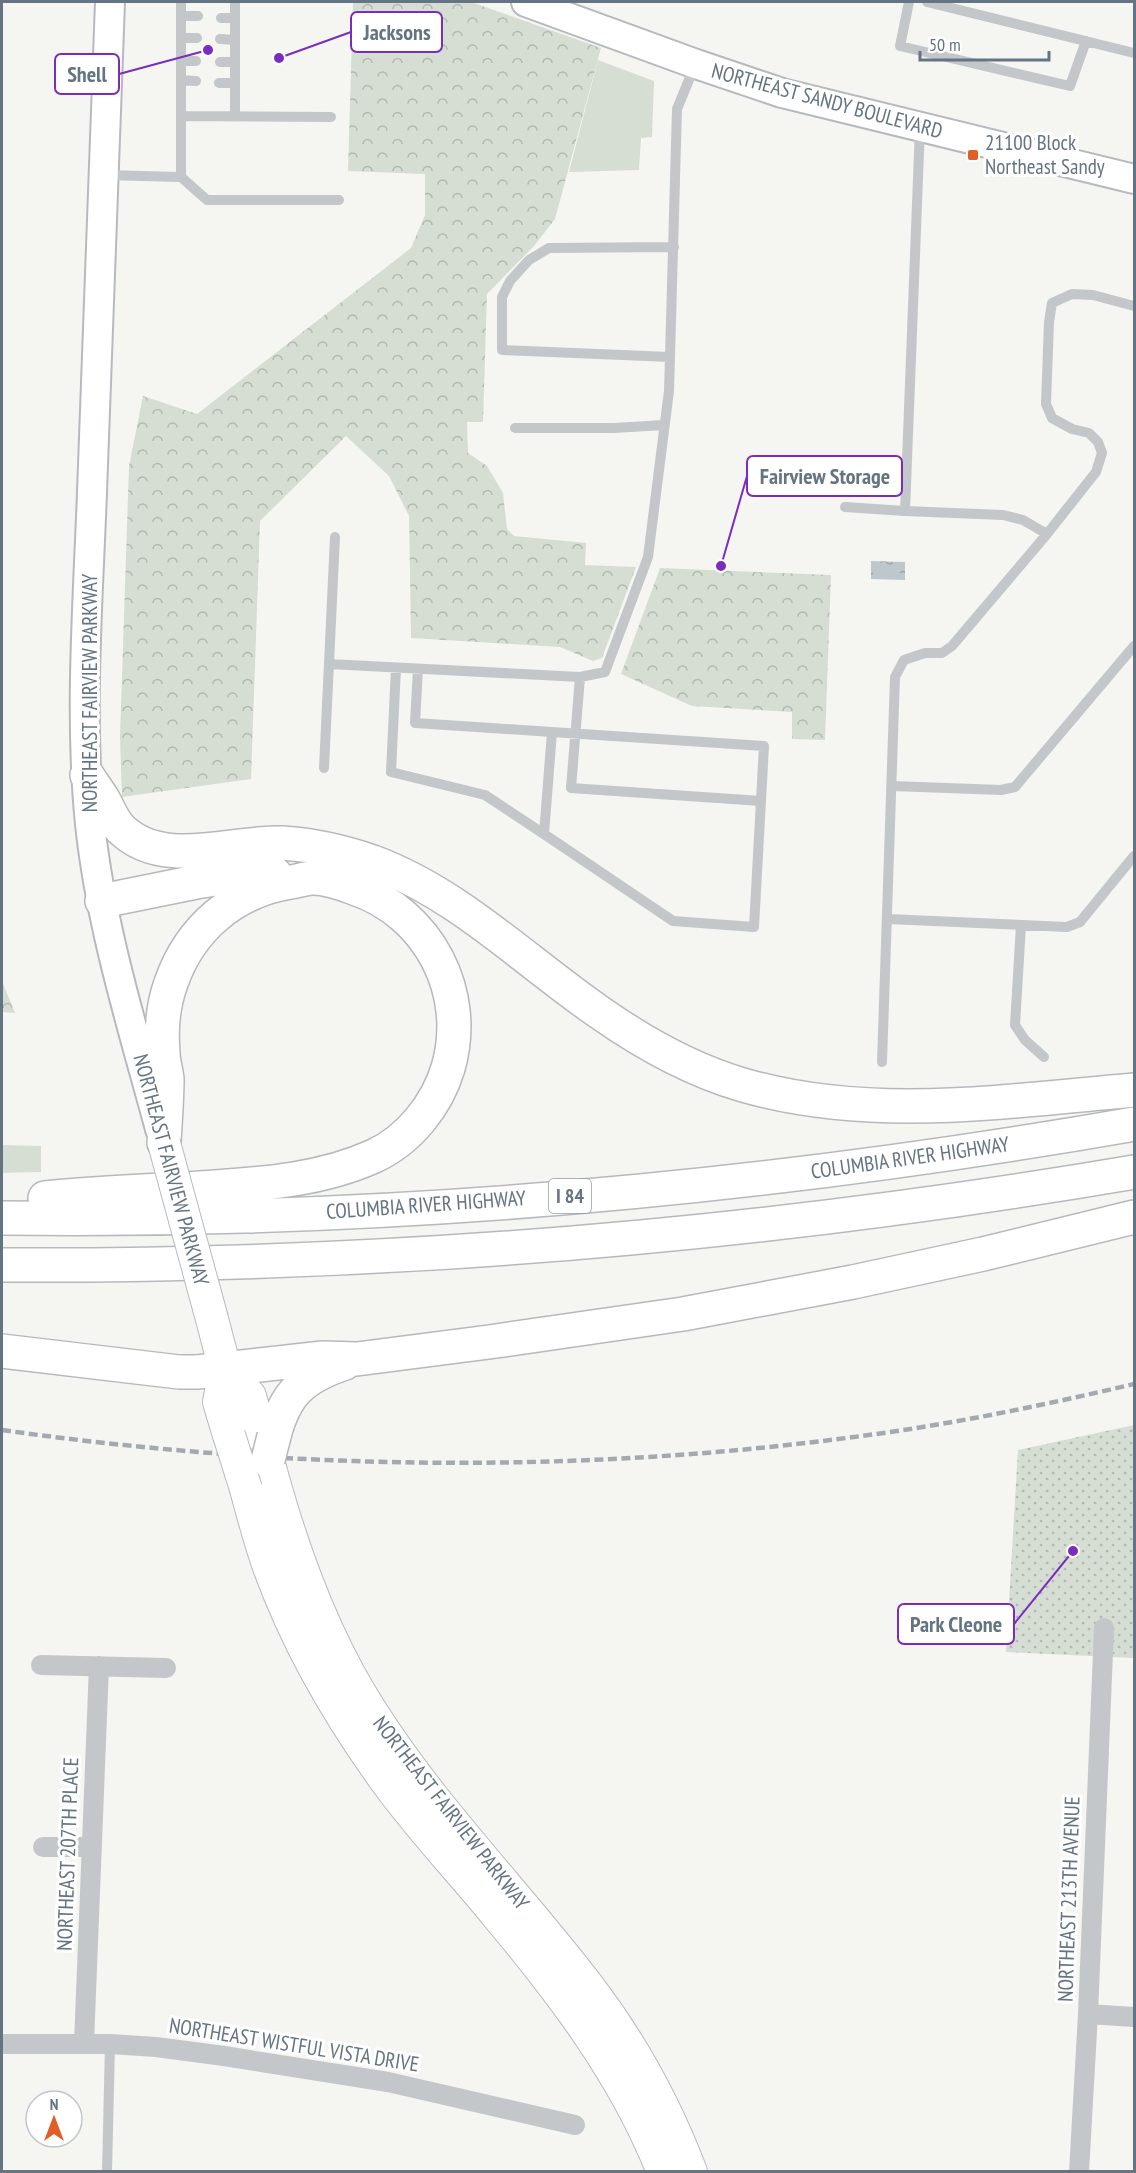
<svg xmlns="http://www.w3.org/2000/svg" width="1136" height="2173" viewBox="0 0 1136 2173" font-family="'PT Sans Narrow',sans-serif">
<defs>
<pattern id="forest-crowns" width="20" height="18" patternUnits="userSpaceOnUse" patternTransform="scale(1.5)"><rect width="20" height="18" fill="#d6ddd3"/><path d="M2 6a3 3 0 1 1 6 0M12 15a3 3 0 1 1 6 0" fill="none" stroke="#b1b8b1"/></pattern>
<pattern id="park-dots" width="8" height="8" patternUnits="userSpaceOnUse" patternTransform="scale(1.5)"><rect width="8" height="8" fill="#d6ddd3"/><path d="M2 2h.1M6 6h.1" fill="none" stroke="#b1b8b1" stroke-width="1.8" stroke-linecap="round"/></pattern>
<pattern id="water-ripples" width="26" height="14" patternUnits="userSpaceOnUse" patternTransform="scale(1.5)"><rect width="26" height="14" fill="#bdc7cc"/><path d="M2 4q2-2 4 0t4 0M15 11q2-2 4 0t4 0" fill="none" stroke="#9da6ab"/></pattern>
</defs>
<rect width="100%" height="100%" fill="#f5f6f2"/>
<path fill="#d6ddd3" d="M598 60 654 81 652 137 641 138 639 170 569 172Z
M2 1145 41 1146V1172L2 1173Z"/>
<path fill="url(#forest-crowns)" d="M353 2H471L601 48 555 219 534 246 487 294 483 422H467L468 453 487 466 503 493 507 529 514 536 586 543 585 565 636 567 602 658 593 661 560 647 411 638 409 516 389 476 346 436 260 521 251 779 122 797 120 737 129 466 143 396 197 414 411 248 425 215V174L348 171Z
M660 568 831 575 825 740 792 739V712L692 706 621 674Z
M2 981 15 1013 2 1012Z"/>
<path fill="url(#park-dots)" d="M1134 1425V1658L1006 1652 1018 1450Z"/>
<path fill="url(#water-ripples)" d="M871 561 905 562V580L871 579Z"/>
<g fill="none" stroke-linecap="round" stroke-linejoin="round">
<defs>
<path id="secondary" d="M110 2C104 165 98 329 92 492 88 602 79 714 90 824 101 928 133 1029 160 1129
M526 2 696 64 782 93 1134 179"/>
<path id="primary" d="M212 1319 225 1369 219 1402 229 1435
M225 1369 250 1396 260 1435
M268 1460C291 1547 322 1635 371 1711 433 1809 517 1893 588 1986 630 2041 666 2106 691 2172
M246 1489C253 1515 260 1542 269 1567 297 1644 338 1715 386 1781 420 1828 460 1870 496 1914 562 1993 625 2075 663 2172"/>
<path id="motorway" d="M87 775C92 783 98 791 103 799 109 809 112 820 121 829 163 870 231 841 283 843 314 845 344 852 373 862 459 894 525 961 599 1012 643 1043 691 1070 743 1085 870 1122 1006 1101 1134 1090
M102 901 196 882 241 875 275 874
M45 1198C96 1193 148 1191 200 1188 259 1184 319 1181 374 1156 409 1140 437 1105 448 1068 470 993 429 913 354 888 341 883 326 878 313 878 306 878 298 881 291 882 234 891 190 928 171 983 163 1005 161 1029 163 1052 163 1061 166 1070 167 1079 167 1100 165 1122 164 1143
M2 1218C380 1223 762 1189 1134 1124
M2 1265C382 1267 759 1236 1134 1172
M2 1351 179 1372H197L323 1358 357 1359 489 1342 683 1314 853 1282 983 1254 1134 1217
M274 1436C285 1393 303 1377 345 1363"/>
</defs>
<use href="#secondary" stroke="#b6babe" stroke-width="32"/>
<use href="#primary" stroke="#b6babe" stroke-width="34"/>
<use href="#motorway" stroke="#b6b9bc" stroke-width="36"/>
<path stroke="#c3c7ca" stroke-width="10" d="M909 2 900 46 1070 86 1086 41
M927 2 1134 53
M181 16H198
M221 18H235
M181 38H197
M220 39 235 40
M181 61H196
M220 62H235
M695 65 677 109 669 391 648 557 605 672 580 677 571 788 761 801
M181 80 196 81
M219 83H235
M181 116 331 117
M235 116V2
M920 127 905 511 1003 515 1023 520 1047 534 1096 472 1102 453 1098 442 1089 433 1072 429 1052 418 1046 404 1049 322 1052 303 1072 294 1093 295 1134 306
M104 175 181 177 207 200H339
M181 177V2
M670 357 502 350V297L510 281 529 260 549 248 674 247
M515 428H614L664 425
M845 507 905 511
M329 664 580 677
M396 668 391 772 485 795 544 834
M418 669 415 723 552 732
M552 732 764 746 754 927 673 921 544 834Z
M324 768 335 537
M892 786 1001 790 1015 787 1134 646
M888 919 1067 927 1080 922 1134 856
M1021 925 1015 1025 1025 1040 1044 1057
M882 1062 895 677 904 660 925 653H942L952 646 1047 534
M107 2172 110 2044"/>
<path stroke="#c3c7ca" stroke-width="20" d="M41 1665 166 1668
M43 1847H92
M1088 2014 1134 2017
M84 2043 99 1666
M2 2044H110L156 2047 224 2056 388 2082 575 2125
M1079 2172 1088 2014 1104 1628"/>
<use href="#secondary" stroke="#fff" stroke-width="28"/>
<use href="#primary" stroke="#fff" stroke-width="32"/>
<use href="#motorway" stroke="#fff" stroke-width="33"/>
<path stroke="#a4a9af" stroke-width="4.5" stroke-dasharray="9 4.5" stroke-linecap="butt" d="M2 1430C292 1471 584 1475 876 1434 963 1422 1049 1404 1134 1384"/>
<defs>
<path id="primary-bridge" d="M164 1143 212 1319
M229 1435 246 1489"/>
<path id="motorway-bridge" d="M268 1460 274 1436"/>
</defs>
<use href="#primary-bridge" stroke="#b6babe" stroke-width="34" stroke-linecap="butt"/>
<use href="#motorway-bridge" stroke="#b6b9bc" stroke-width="36" stroke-linecap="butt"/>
<use href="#primary-bridge" stroke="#fff" stroke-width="32"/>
<use href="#motorway-bridge" stroke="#fff" stroke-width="33"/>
</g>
<rect fill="#e25e26" stroke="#fff" stroke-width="2" x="967" y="149" width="12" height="12" rx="3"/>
<g text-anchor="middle" stroke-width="6" stroke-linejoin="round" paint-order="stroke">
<rect fill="#fff" stroke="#939ea8" stroke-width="1.5" x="549" y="1179" width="42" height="34" rx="4.5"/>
<g font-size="20" font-weight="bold" fill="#657483">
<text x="570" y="1203">I 84</text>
</g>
<g font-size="21" fill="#657483" stroke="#fff">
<text transform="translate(827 101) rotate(15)" y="7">NORTHEAST SANDY BOULEVARD</text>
<text transform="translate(90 693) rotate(-90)" y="7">NORTHEAST FAIRVIEW PARKWAY</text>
<text transform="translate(910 1158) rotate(-8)" y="7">COLUMBIA RIVER HIGHWAY</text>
<text transform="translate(171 1170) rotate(75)" y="7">NORTHEAST FAIRVIEW PARKWAY</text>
<text transform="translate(426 1205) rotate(-4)" y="7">COLUMBIA RIVER HIGHWAY</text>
<text transform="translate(451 1813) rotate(52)" y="7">NORTHEAST FAIRVIEW PARKWAY</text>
<text transform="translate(68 1854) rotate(-88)" y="7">NORTHEAST 207TH PLACE</text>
<text transform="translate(1069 1899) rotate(-88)" y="7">NORTHEAST 213TH AVENUE</text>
<text transform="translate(294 2045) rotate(9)" y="7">NORTHEAST WISTFUL VISTA DRIVE</text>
</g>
<g font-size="21" fill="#657483" stroke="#fff" text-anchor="start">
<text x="985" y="150">21100 Block<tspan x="985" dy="24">Northeast Sandy</tspan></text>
</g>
</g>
<path fill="none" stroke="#7b2cbf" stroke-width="2" d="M279 58L351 32M208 50L119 74M721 566L747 476M1073 1551L1014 1624"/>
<g fill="#7b2cbf" stroke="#fff" stroke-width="2">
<circle cx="279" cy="58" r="6"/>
<circle cx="208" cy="50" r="6"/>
<circle cx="721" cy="566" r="6"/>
<circle cx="1073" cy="1551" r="6"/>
</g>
<g fill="#fff" stroke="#7b2cbf" stroke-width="2">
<rect x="351" y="12" width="91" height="40" rx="6"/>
<rect x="55" y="54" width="64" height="40" rx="6"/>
<rect x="747" y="456" width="155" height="40" rx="6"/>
<rect x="898" y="1604" width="116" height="40" rx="6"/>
</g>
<g font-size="22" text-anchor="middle" font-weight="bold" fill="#657483">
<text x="397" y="40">Jacksons</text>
<text x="87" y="82">Shell</text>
<text x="825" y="484">Fairview Storage</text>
<text x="956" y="1632">Park Cleone</text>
</g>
<rect width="1136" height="2173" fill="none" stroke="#657483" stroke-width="6"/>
<g transform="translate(54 2119)"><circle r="28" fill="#ffffff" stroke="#c1c7cd" stroke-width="1.5"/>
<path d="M0-4.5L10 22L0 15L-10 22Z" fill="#e25e26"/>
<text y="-9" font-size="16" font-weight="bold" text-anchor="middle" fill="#657483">N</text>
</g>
<path d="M920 51v9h129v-9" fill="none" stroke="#657483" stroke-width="3"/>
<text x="929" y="51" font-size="18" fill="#657483" stroke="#ffffff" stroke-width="4.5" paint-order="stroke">50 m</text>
</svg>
